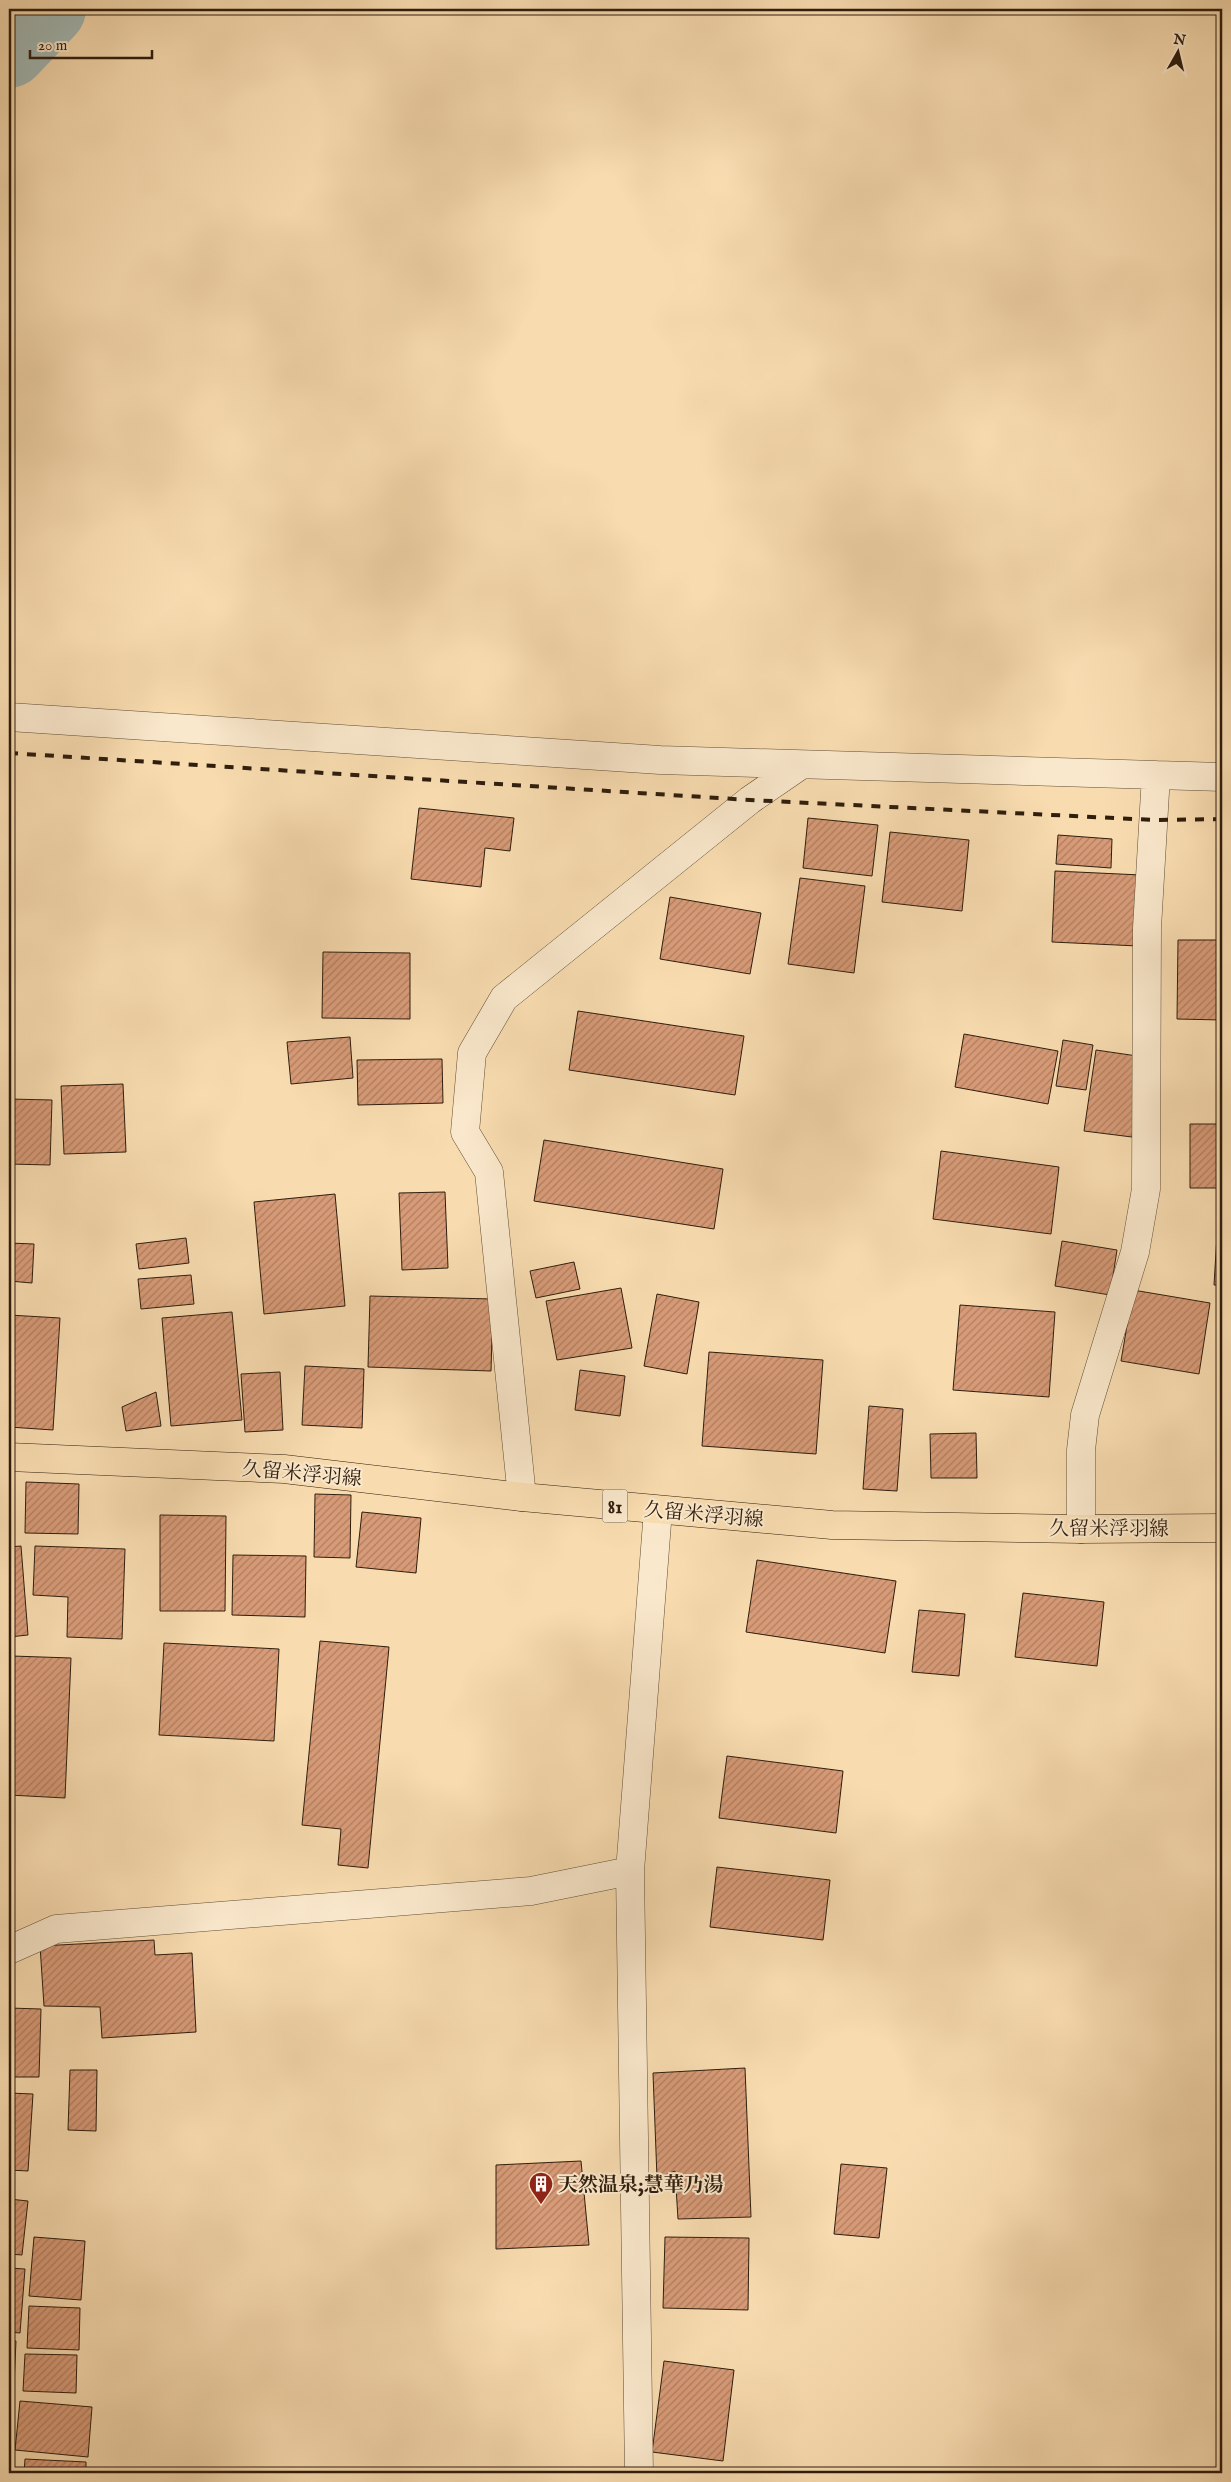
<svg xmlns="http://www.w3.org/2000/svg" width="1231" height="2482" viewBox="0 0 1231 2482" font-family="'IM FELL English','Noto Serif JP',serif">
<defs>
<pattern id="building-hatch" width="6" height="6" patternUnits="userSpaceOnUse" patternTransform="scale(1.25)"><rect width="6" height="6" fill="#d89b78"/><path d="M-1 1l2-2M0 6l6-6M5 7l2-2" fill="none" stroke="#b07e61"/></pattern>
</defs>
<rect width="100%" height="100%" fill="#f8dcb0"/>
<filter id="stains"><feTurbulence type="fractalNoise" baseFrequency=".004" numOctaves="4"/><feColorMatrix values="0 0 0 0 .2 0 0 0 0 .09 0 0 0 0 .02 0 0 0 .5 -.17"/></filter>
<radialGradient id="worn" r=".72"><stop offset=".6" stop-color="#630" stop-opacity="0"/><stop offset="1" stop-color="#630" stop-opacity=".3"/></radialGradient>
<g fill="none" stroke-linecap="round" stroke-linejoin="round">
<path stroke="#a2b9b6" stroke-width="74" d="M9 51 49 9"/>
</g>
<path fill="url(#building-hatch)" stroke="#2f1d0d" d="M419 808 514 818 510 851 485 848 481 887 411 879Z
M808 818 878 825 872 876 803 868Z
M890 832 969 840 962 911 882 902Z
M1058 835 1112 839 1111 868 1056 864Z
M1055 871 1141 875 1138 946 1052 942Z
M800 878 865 886 854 973 788 964Z
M670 897 761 913 750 974 660 959Z
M1178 940H1222V1020L1177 1019Z
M323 952 410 953V1019L322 1018Z
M578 1011 744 1036 735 1095 569 1070Z
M964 1034 1058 1051 1048 1104 955 1087Z
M350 1037 353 1078 291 1084 287 1042Z
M1063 1040 1093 1045 1086 1090 1056 1086Z
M1096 1050 1144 1057 1132 1137 1084 1131Z
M442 1059 443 1103 358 1105 357 1060Z
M123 1084 126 1152 64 1154 61 1086Z
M9 1099 52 1100 50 1165 9 1164Z
M1190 1124H1222V1188H1190Z
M544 1140 723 1169 714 1229 534 1201Z
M941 1151 1059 1167 1051 1234 933 1219Z
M445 1192 448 1268 402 1270 399 1193Z
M335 1194 345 1306 264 1314 254 1202Z
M1218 1219H1222V1285H1214Z
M186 1238 189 1263 139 1269 136 1244Z
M1062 1241 1117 1250 1110 1295 1055 1286Z
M9 1243 34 1244 32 1283 9 1281Z
M574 1262 580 1289 536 1298 530 1271Z
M191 1275 194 1304 141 1309 138 1279Z
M621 1288 632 1348 557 1360 546 1301Z
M1133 1290 1210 1303 1199 1374 1121 1361Z
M657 1294 699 1302 687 1374 644 1366Z
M370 1296 493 1299 491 1371 368 1367Z
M960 1305 1055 1312 1049 1397 953 1390Z
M232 1312 242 1420 171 1426 162 1318Z
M9 1315 60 1318 53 1430 9 1427Z
M709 1352 823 1360 816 1454 702 1446Z
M305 1366 364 1369 362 1428 302 1425Z
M580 1370 625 1376 620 1416 575 1410Z
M280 1372 283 1430 245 1432 241 1374Z
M156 1392 161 1426 126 1431 122 1407Z
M869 1406 903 1409 897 1491 863 1489Z
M976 1433 977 1478H931L930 1434Z
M26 1482 79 1484 78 1534 25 1533Z
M315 1494 351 1495 350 1558 314 1557Z
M362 1512 421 1518 416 1573 356 1567Z
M160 1515 226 1516 225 1611H160Z
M21 1546 28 1635 9 1637V1547Z
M35 1546 125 1549 122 1639 67 1637 68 1597 33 1595Z
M233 1555 306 1556 305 1617 232 1615Z
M757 1560 896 1581 885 1653 746 1632Z
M1023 1593 1104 1602 1097 1666 1015 1657Z
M919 1610 965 1614 959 1676 912 1672Z
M320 1641 389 1647 368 1868 338 1865 341 1829 302 1825Z
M164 1643 279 1649 274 1741 159 1735Z
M12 1656 71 1658 65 1798 9 1795Z
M727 1756 843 1771 836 1833 719 1818Z
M717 1867 830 1880 823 1940 710 1927Z
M154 1940 155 1955 192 1953 196 2032 102 2038 100 2007 44 2006 40 1946Z
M9 2008 41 2009 39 2077H9Z
M745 2068 751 2217 678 2219 675 2171 657 2178 653 2073Z
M70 2070H97L96 2131 68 2130Z
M9 2093 33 2094 28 2171 9 2170Z
M581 2161 589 2245 496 2249V2165Z
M841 2164 887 2168 879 2238 834 2234Z
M9 2199 28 2201 22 2255 9 2254Z
M34 2237 85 2241 81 2300 29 2296Z
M665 2237 749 2238 748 2310 663 2308Z
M9 2268 25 2269 20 2333 9 2332Z
M29 2306 80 2308 79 2350 27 2348Z
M9 2341H16L13 2407 9 2406Z
M25 2354 77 2355 76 2393 23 2391Z
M664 2361 734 2370 723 2461 652 2452Z
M20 2401 92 2407 88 2457 15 2450Z
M25 2459 86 2462V2473H24Z"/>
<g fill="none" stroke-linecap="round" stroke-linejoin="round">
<defs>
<path id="minor" d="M9 717 660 760 1222 777
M522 1497 489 1172 465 1132 472 1053 504 998 750 800 801 765
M1081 1529V1450L1085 1415 1135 1252 1146 1189 1147 928 1156 775
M9 1950 56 1929 531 1891 630 1871
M639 2473 630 1871 658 1510"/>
<path id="major" d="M9 1457 284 1469 522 1497 832 1525 1081 1529 1222 1528"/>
</defs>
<use href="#minor" stroke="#614d36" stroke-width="29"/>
<use href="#major" stroke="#2f1d0d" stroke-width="29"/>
<use href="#minor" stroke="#fae8cc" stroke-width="28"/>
<use href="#major" stroke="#f8dcb0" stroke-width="28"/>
<path stroke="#2f1d0d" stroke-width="4" stroke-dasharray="9 9" stroke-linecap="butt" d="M9 753 750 800 1154 820 1222 819"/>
</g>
<defs>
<symbol id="building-pin" viewBox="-11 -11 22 30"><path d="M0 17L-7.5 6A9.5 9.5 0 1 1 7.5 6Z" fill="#8f2418" stroke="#fae8cc"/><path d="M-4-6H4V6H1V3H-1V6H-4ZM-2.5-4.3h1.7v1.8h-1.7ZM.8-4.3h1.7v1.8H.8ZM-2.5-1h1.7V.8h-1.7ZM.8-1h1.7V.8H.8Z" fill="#fff"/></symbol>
</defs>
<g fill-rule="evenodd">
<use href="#building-pin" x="527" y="2170" width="28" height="38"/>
</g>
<g text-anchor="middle" stroke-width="4" stroke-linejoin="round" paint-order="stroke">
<rect fill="#fae8cc" stroke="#6c5a46" stroke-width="1" x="602.5" y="1489.5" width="25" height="33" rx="4"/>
<g font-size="19" font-weight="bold" fill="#2f1d0d">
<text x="615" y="1513">81</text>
</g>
<g font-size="20" fill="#2f1d0d" stroke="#fae8cc">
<text transform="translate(302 1473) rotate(5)" y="7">久留米浮羽線</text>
<text transform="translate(704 1514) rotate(5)" y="7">久留米浮羽線</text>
<text x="1109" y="1535">久留米浮羽線</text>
</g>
<g font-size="20" font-weight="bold" fill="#2f1d0d" stroke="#fae8cc" text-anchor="start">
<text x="558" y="2191">天然温泉;慧華乃湯</text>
</g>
</g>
<rect width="1231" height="2482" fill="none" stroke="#f8dcb0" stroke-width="30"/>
<rect x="10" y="10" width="1211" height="2462" fill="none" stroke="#2f1d0d" stroke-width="2.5"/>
<rect x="15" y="15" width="1201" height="2452" fill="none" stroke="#2f1d0d"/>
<g transform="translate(1178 52) rotate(8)" stroke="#fae8cc" stroke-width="4" paint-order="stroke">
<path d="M0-4L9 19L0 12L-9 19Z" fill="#2f1d0d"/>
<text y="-8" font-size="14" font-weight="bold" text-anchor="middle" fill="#2f1d0d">N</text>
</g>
<path d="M30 50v8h122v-8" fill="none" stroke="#2f1d0d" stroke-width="2.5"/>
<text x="38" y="50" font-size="15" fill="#2f1d0d" stroke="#fae8cc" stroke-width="4" paint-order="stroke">20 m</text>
<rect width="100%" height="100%" filter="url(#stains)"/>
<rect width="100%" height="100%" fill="url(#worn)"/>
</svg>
